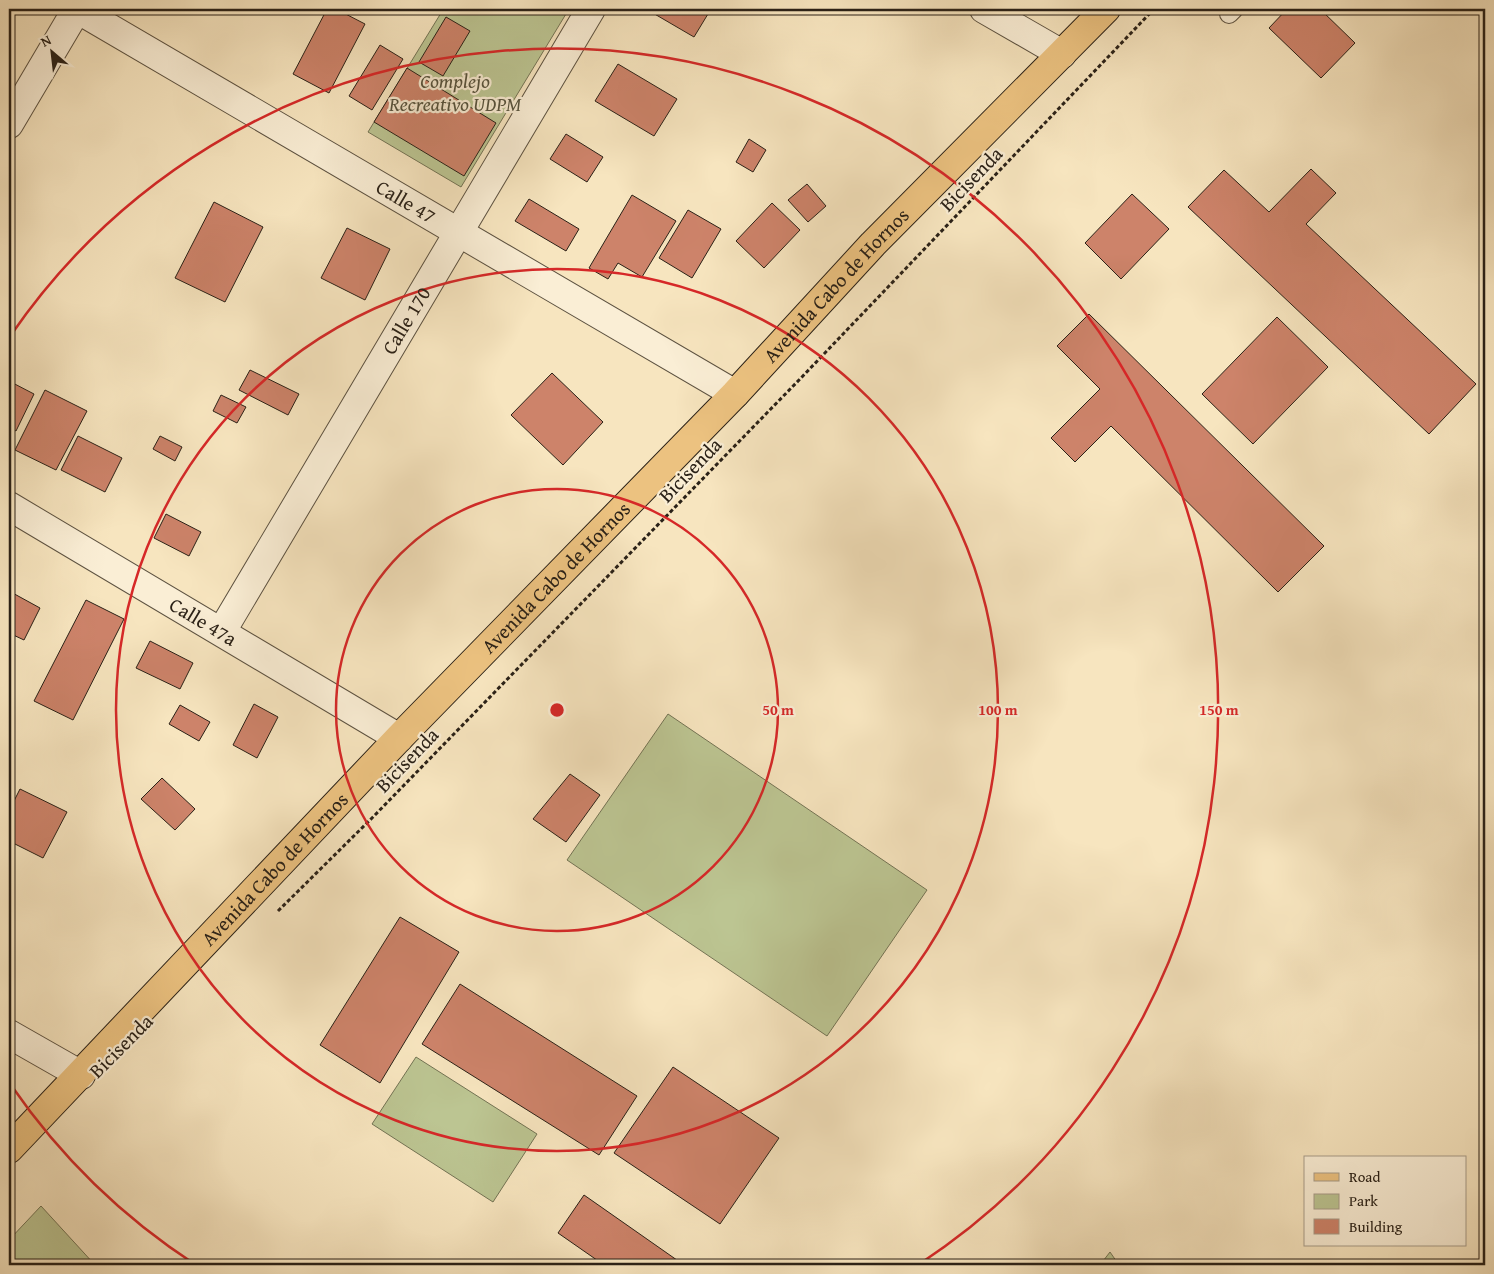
<svg xmlns="http://www.w3.org/2000/svg" width="1494" height="1274" viewBox="0 0 1494 1274" font-family="'Gentium Book Plus',serif">
<rect width="100%" height="100%" fill="#f7e5bf"/>
<filter id="stains"><feTurbulence type="fractalNoise" baseFrequency=".004" numOctaves="4"/><feColorMatrix values="0 0 0 0 .2 0 0 0 0 .09 0 0 0 0 .02 0 0 0 .5 -.17"/></filter>
<radialGradient id="worn" r=".72"><stop offset=".6" stop-color="#630" stop-opacity="0"/><stop offset="1" stop-color="#630" stop-opacity=".3"/></radialGradient>
<path fill="#bcc592" stroke="#737354" d="M435 9H569L461 187 368 132 441 13Z
M668 714 927 890 827 1036 567 860Z
M416 1057 537 1134 493 1202 372 1124Z
M41 1206 95 1265H9V1240Z
M1110 1252 1119 1265H1100Z"/>
<path fill="#cd836a" stroke="#2a2117" d="M327 9H336L365 24 329 93 293 74Z
M646 9H711L694 37Z
M1287 9H1320L1355 43 1321 78 1269 28Z
M446 17 470 31 443 76 419 62Z
M380 45 403 59 372 110 349 96Z
M618 64 677 99 654 136 595 101Z
M407 68 496 123 464 176 374 122Z
M566 134 603 157 587 182 550 159Z
M749 139 766 150 753 172 736 162Z
M1311 169 1336 193 1306 224 1476 384 1429 434 1188 207 1224 170 1269 212Z
M807 184 826 206 808 222 788 200Z
M1132 194 1169 229 1121 279 1085 243Z
M632 195 676 221 642 277 618 263 608 279 589 268Z
M529 199 579 229 566 251 515 221Z
M214 202 263 227 225 302 175 278Z
M772 203 800 230 764 268 736 241Z
M688 210 721 229 692 278 659 258Z
M347 228 390 249 365 300 321 278Z
M1089 314 1324 546 1278 592 1111 426 1075 462 1051 438 1100 389 1057 346Z
M1277 317 1328 367 1253 444 1202 394Z
M250 370 299 394 288 415 239 390Z
M552 373 603 422 563 465 511 415Z
M9 381 34 394 16 431 9 427Z
M45 390 87 411 56 470 15 450Z
M221 395 246 407 237 423 213 411Z
M78 436 122 458 105 492 61 470Z
M160 436 182 447 175 461 153 449Z
M166 514 201 532 189 556 154 538Z
M9 591 40 608 24 640 9 633Z
M86 600 124 619 73 720 34 701Z
M150 641 193 663 180 689 136 668Z
M254 704 278 717 257 758 233 745Z
M180 705 210 722 199 741 169 724Z
M570 774 600 795 566 842 533 819Z
M162 778 195 809 175 830 141 799Z
M20 789 67 812 43 858 9 841V811Z
M400 917 459 952 380 1083 320 1045Z
M460 984 637 1096 599 1155 422 1044Z
M673 1067 779 1138 720 1224 614 1153Z
M584 1195 684 1265H604L558 1233Z"/>
<g fill="none" stroke-linecap="round" stroke-linejoin="round">
<defs>
<path id="service" d="M1229 14 1234 9"/>
<g id="minor">
<path id="s1" d="M77 9 735 394"/>
<path d="M984 9 1062 54"/>
<path d="M9 124 77 9"/>
<path id="s2" d="M9 506 399 738"/>
<path id="s3" d="M222 631 591 9"/>
<path d="M9 1034 81 1075"/>
</g>
<g id="primary">
<path id="s4" d="M9 1149 399 738 735 394 873 244 1106 9"/>
</g>
</defs>
<use href="#service" stroke="#5d5241" stroke-width="20"/>
<use href="#minor" stroke="#5d5241" stroke-width="30"/>
<use href="#primary" stroke="#2a2117" stroke-width="30"/>
<path stroke="#2a2117" stroke-width="3" stroke-dasharray="4 2.5" stroke-linecap="butt" d="M278 911 372 818 800 379 1154 9"/>
<use href="#service" stroke="#faeed5" stroke-width="18"/>
<use href="#minor" stroke="#faeed5" stroke-width="28"/>
<use href="#primary" stroke="#ecc280" stroke-width="28"/>
</g>
<g fill="none" stroke="#d62828" stroke-width="2.5">
<circle cx="557" cy="710" r="221"/>
<circle cx="557" cy="710" r="441"/>
<path d="M196 1265A662 662 0 0 1 11 1085M11 335A662 662 0 1 1 918 1265"/>
</g>
<g text-anchor="middle" stroke-width="4.5" stroke-linejoin="round" paint-order="stroke">
<g font-size="20" font-style="italic" fill="#56523c" stroke="#faeed5">
<text x="455" y="88">Complejo<tspan x="455" dy="23">Recreativo UDPM</tspan></text>
</g>
<g font-size="20" fill="#2a2117" stroke="#faeed5">
<text transform="translate(971 179) rotate(-46)" y="7">Bicisenda</text>
<text dy="7" stroke="none"><textPath href="#s1" startOffset="381">Calle 47</textPath></text>
<text dy="7" stroke="none"><textPath href="#s4" startOffset="1196">Avenida Cabo de Hornos</textPath></text>
<text dy="7" stroke="none"><textPath href="#s3" startOffset="361">Calle 170</textPath></text>
<text transform="translate(690 470) rotate(-46)" y="7">Bicisenda</text>
<text dy="7" stroke="none"><textPath href="#s4" startOffset="791">Avenida Cabo de Hornos</textPath></text>
<text dy="7" stroke="none"><textPath href="#s2" startOffset="226">Calle 47a</textPath></text>
<text transform="translate(407 760) rotate(-46)" y="7">Bicisenda</text>
<text dy="7" stroke="none"><textPath href="#s4" startOffset="386">Avenida Cabo de Hornos</textPath></text>
<text transform="translate(121 1046) rotate(-45)" y="7">Bicisenda</text>
</g>
</g>
<circle cx="557" cy="710" r="8" fill="#d62828" stroke="#faeed5" stroke-width="2.5"/>
<g font-size="15" text-anchor="middle" font-weight="bold" fill="#d62828" stroke="#faeed5" stroke-width="4.5" stroke-linejoin="round" paint-order="stroke">
<text x="778" y="715">50 m</text>
<text x="998" y="715">100 m</text>
<text x="1219" y="715">150 m</text>
</g>
<rect width="1494" height="1274" fill="none" stroke="#f7e5bf" stroke-width="30"/>
<rect x="10" y="10" width="1474" height="1254" fill="none" stroke="#2a2117" stroke-width="2.5"/>
<rect x="15" y="15" width="1464" height="1244" fill="none" stroke="#2a2117"/>
<rect x="1304" y="1156" width="162" height="90" fill="#faeed5" stroke="#a79c89"/>
<rect x="1314" y="1173" width="25" height="8" fill="#ecc280" stroke="#a79c89"/>
<text x="1349" y="1182" font-size="15" fill="#2a2117">Road</text>
<rect x="1314" y="1194" width="25" height="15" fill="#bcc592" stroke="#a79c89"/>
<text x="1349" y="1206" font-size="15" fill="#2a2117">Park</text>
<rect x="1314" y="1219" width="25" height="15" fill="#cd836a" stroke="#a79c89"/>
<text x="1349" y="1232" font-size="15" fill="#2a2117">Building</text>
<g transform="translate(52 52) rotate(332)" stroke="#faeed5" stroke-width="4" paint-order="stroke">
<path d="M0-4L9 19L0 12L-9 19Z" fill="#2a2117"/>
<text y="-8" font-size="14" font-weight="bold" text-anchor="middle" fill="#2a2117">N</text>
</g>
<rect width="100%" height="100%" filter="url(#stains)"/>
<rect width="100%" height="100%" fill="url(#worn)"/>
</svg>
